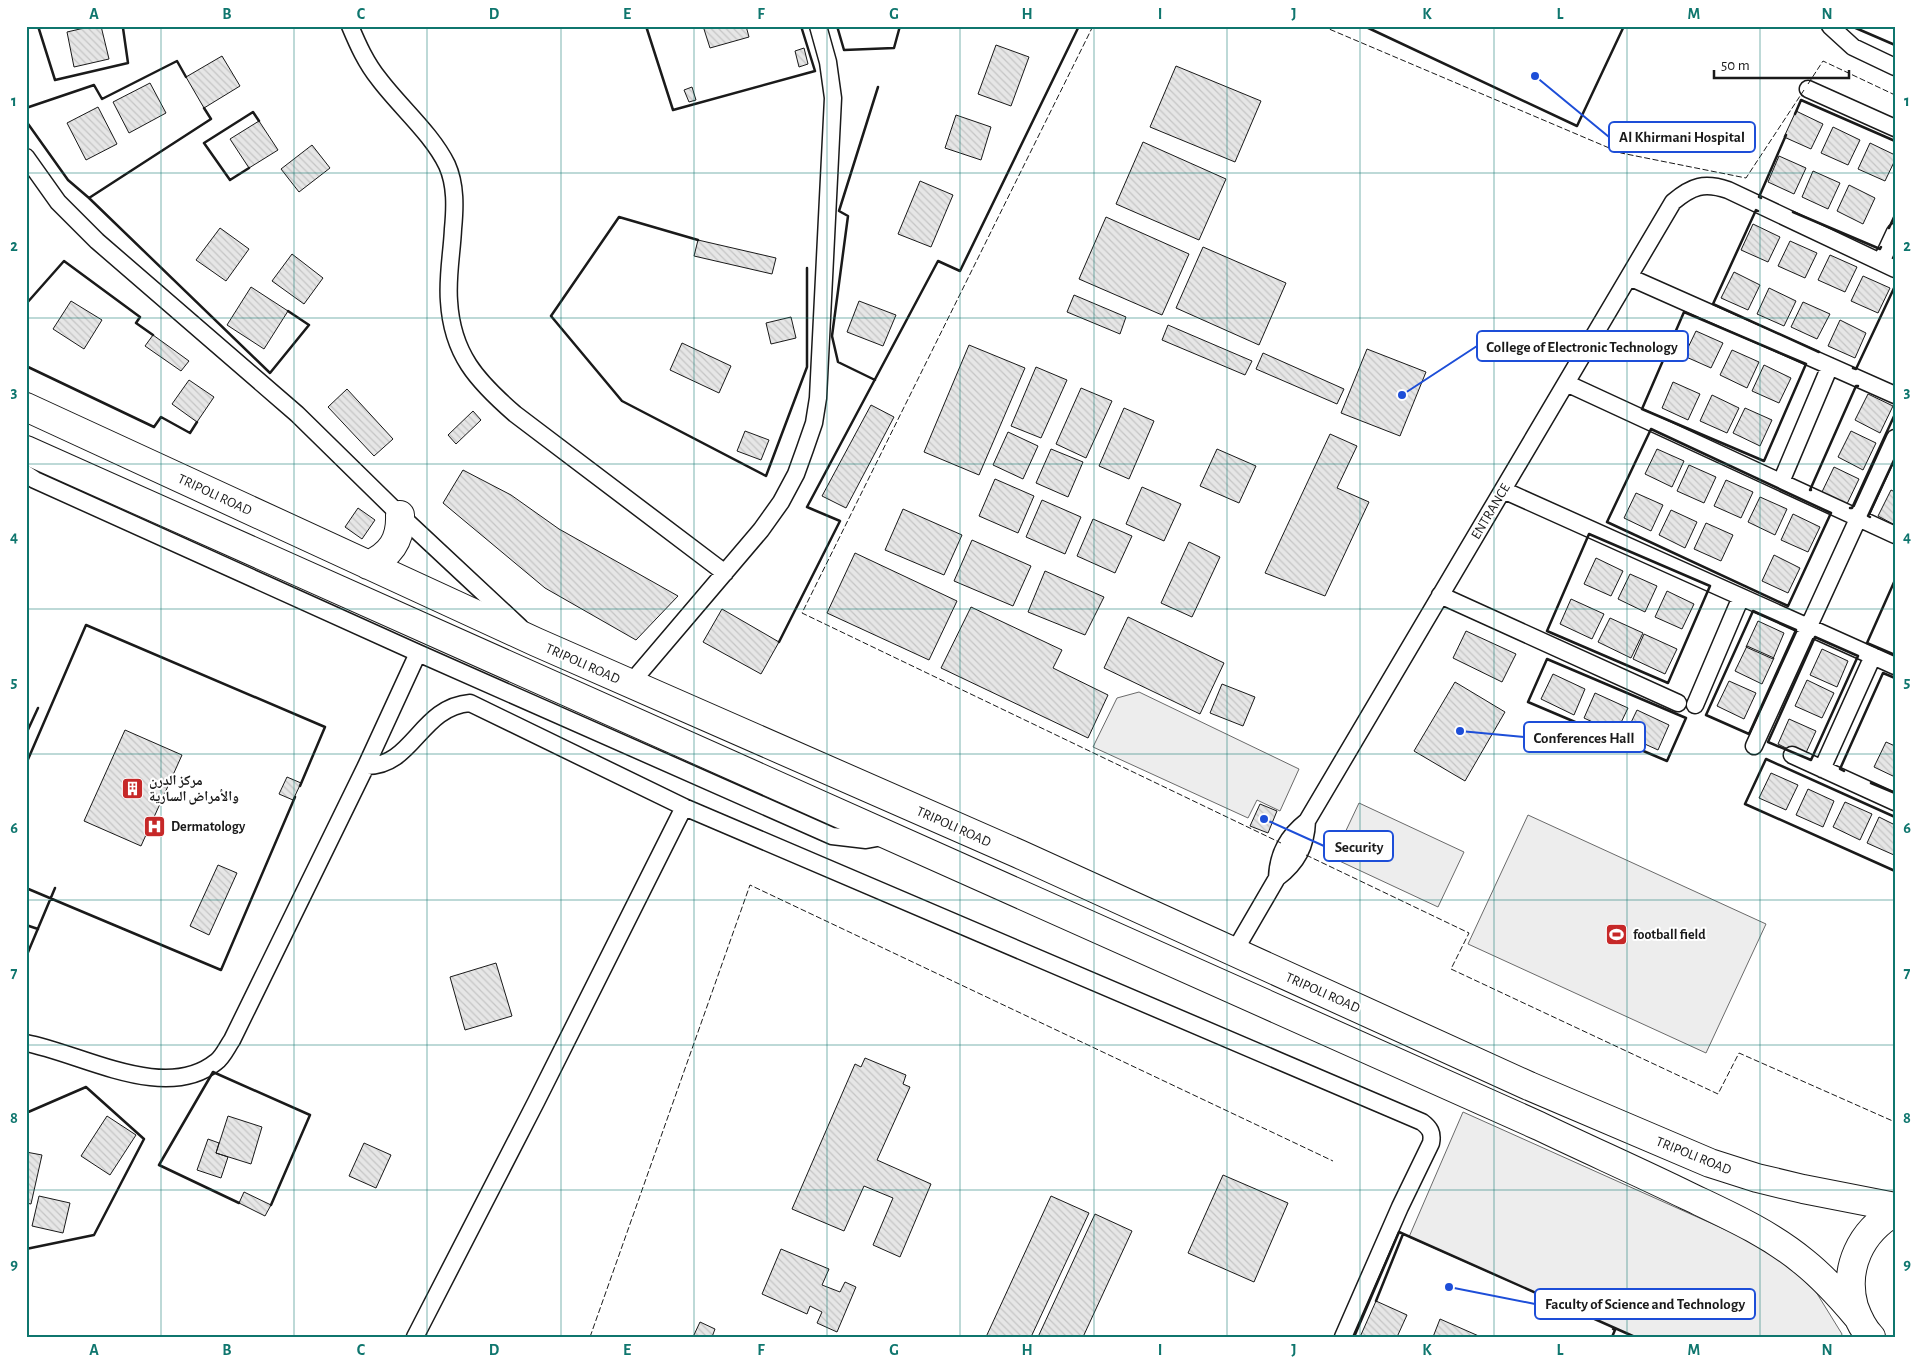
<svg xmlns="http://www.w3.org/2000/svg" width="1921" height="1363" viewBox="0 0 1921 1363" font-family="'Alegreya Sans','Noto Naskh Arabic',sans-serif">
<defs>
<pattern id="building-back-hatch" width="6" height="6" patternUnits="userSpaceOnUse" patternTransform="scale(1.25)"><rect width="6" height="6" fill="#e6e6e6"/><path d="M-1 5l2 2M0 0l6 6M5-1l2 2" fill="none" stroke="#c5c5c5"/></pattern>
</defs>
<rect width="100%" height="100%" fill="#fff"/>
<path fill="#ededed" stroke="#6a6a6a" d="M1139 692 1299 769 1280 811 1257 800 1248 818 1093 747 1117 698Z
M1359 803 1464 852 1438 907 1333 858Z
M1528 815 1766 924 1706 1053 1468 944Z
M1463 1112 1744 1238 1784 1262 1816 1292 1842 1334 1841 1337H1635L1409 1237Z"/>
<path fill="url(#building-back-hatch)" stroke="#1a1a1a" d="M93 26H101L109 59 74 67 67 32Z
M703 26H746L749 37 710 48Z
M996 45 1029 57 1011 106 978 94Z
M804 48 808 64 799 67 795 51Z
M222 56 240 86 204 108 186 77Z
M1176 66 1261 101 1235 162 1150 127Z
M150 83 166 113 129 133 113 102Z
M692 87 696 100 689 102 684 90Z
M98 107 117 144 86 160 67 123Z
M1796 111 1823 124 1811 149 1784 137Z
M956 115 991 127 981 160 945 148Z
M259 121 278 150 249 168 230 139Z
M1833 127 1860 140 1848 165 1821 153Z
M1143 142 1226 179 1199 240 1116 204Z
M1870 143 1895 155V160L1885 181 1858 169Z
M312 145 330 168 299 192 281 169Z
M1779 156 1806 168 1794 194 1768 182Z
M1813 171 1840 183 1828 209 1802 197Z
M920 181 953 195 931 247 898 234Z
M1849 185 1875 198 1863 224 1837 211Z
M1106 217 1189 254 1162 315 1079 279Z
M1753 224 1780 237 1768 262 1741 250Z
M220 228 249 249 226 281 196 260Z
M698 240 776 258 772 274 694 256Z
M1790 241 1817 253 1805 278 1778 266Z
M1203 247 1286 283 1259 345 1176 308Z
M292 254 323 278 304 304 272 281Z
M1830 255 1857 267 1845 292 1818 280Z
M1734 272 1760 285 1748 310 1721 298Z
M1863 276 1890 288 1878 313 1851 301Z
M251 287 288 311 264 349 227 325Z
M1769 288 1796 301 1784 326 1757 314Z
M1074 295 1126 317 1120 334 1067 312Z
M71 301 102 320 84 349 53 329Z
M859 301 896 315 883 346 847 332Z
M1803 302 1830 314 1817 339 1791 327Z
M791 317 796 338 771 344 766 323Z
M1840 320 1866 333 1855 358 1828 346Z
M1168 325 1252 361 1245 375 1162 340Z
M1696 331 1723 343 1711 368 1684 356Z
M153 335 189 361 181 371 145 346Z
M682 343 731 366 719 393 670 370Z
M969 345 1025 368 979 475 924 452Z
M1367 349 1426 372 1400 436 1341 413Z
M1732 350 1759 362 1747 388 1720 375Z
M1263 353 1344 389 1337 404 1256 369Z
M1764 365 1791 378 1779 403 1752 391Z
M1036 367 1067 380 1041 438 1011 426Z
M189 380 214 397 197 422 172 404Z
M1673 382 1700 394 1688 420 1662 408Z
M1081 388 1112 401 1086 458 1056 444Z
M347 389 393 439 374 456 328 407Z
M1868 394 1893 406 1880 433 1855 420Z
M1712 395 1739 408 1727 433 1700 421Z
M871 405 894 417 846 508 822 496Z
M1124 408 1154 421 1129 479 1099 466Z
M1745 408 1772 420 1760 446 1733 433Z
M473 411 481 420 456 444 448 435Z
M745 431 769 440 761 460 737 451Z
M1851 431 1876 443 1863 470 1838 457Z
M1008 432 1038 446 1023 479 993 465Z
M1330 434 1357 446 1337 488 1369 502 1325 596 1265 573Z
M1051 449 1083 462 1068 497 1036 483Z
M1217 449 1256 466 1239 503 1200 486Z
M1657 449 1684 461 1672 487 1645 474Z
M1689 465 1716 477 1704 503 1677 491Z
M1834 467 1859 479 1846 506 1821 494Z
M463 470 511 495 559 529 678 596 636 640 545 588 443 503Z
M995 479 1034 496 1018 533 979 516Z
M1726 480 1753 492 1741 518 1714 506Z
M1142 487 1181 504 1164 541 1126 524Z
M1891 490 1895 492V525L1878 516Z
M1636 493 1663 505 1651 531 1624 518Z
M1760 497 1787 509 1775 535 1748 522Z
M1042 500 1081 517 1065 554 1026 537Z
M358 508 375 520 362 539 345 527Z
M903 509 962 535 944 575 885 550Z
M1671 510 1697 522 1685 548 1659 535Z
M1793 514 1820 527 1808 552 1781 540Z
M1093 519 1132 536 1115 573 1077 556Z
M1706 523 1733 535 1721 561 1694 549Z
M972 540 1031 566 1013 606 954 581Z
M1189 542 1220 557 1192 617 1161 603Z
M855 553 957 601 929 660 827 613Z
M1774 555 1800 568 1788 593 1762 581Z
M1596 558 1623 571 1611 596 1584 584Z
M1045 571 1104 597 1085 635 1028 612Z
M1630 574 1657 586 1645 612 1618 599Z
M1667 591 1694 604 1682 629 1655 617Z
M1571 599 1604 614 1592 639 1560 624Z
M971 607 1062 650 1053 668 1108 695 1088 738 941 668Z
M722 609 779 642 761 674 703 642Z
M1128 617 1224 663 1200 714 1104 668Z
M1610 618 1643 633 1631 658 1598 642Z
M1758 621 1784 633 1773 659 1746 647Z
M1466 631 1516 654 1502 682 1453 658Z
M1644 634 1677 649 1665 674 1633 659Z
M1747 646 1774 658 1762 684 1735 671Z
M1822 649 1848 661 1837 687 1810 675Z
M1553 674 1585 689 1574 715 1541 699Z
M1807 680 1834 693 1822 718 1795 706Z
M1729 681 1756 693 1744 719 1717 706Z
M1455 682 1505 712 1465 781 1414 751Z
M1222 684 1255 697 1243 726 1210 713Z
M1595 693 1628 708 1616 733 1584 718Z
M1637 710 1669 725 1658 750 1625 735Z
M1789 719 1816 731 1804 757 1778 744Z
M125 730 182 755 141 846 84 821Z
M1886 742 1895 746V777L1874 767Z
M1771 773 1798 785 1786 810 1759 798Z
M287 777 301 783 293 800 279 794Z
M1808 789 1834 801 1823 827 1796 815Z
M1845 802 1872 814 1860 840 1833 827Z
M1260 804 1277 811 1268 833 1250 826Z
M1879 817 1895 825 1894 855 1867 843Z
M218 865 237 873 209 935 190 926Z
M496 963 512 1016 465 1030 450 977Z
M865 1058 906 1075 903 1084 910 1087 877 1160 931 1184 900 1257 873 1245 893 1198 864 1186 844 1231 792 1209 855 1064 861 1067Z
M107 1116 136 1135 110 1175 81 1156Z
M228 1116 262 1127 251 1164 216 1153Z
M208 1139 219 1143 216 1153 228 1157 221 1178 197 1170Z
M364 1143 391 1155 376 1188 349 1176Z
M26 1152 42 1155 31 1204 26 1203Z
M1223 1175 1288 1203 1254 1282 1188 1253Z
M244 1192 271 1205 265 1216 239 1203Z
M39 1196 70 1203 63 1233 32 1226Z
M1051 1196 1089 1213 1031 1337H986Z
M1095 1214 1132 1231 1083 1337H1038Z
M781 1249 829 1269 822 1285 840 1292 845 1282 856 1287 837 1332 817 1323 822 1312 810 1306 807 1314 762 1294Z
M1376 1301 1407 1315 1397 1337H1360Z
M1440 1319 1481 1337H1433Z
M700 1322 715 1329 712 1337H693Z"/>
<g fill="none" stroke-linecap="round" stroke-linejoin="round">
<defs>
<path id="street" d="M350 26C358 45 366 63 379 79 400 107 432 134 447 165 456 185 455 208 453 229 452 252 447 277 449 301 452 354 477 381 515 414L725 573
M1830 26 1853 47 1895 67
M1808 89 1895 128
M26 157 58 202 97 241 297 414 400 515 520 627
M1881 262 1895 232
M1629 277 1895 395
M1566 383 1895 535
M26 474 35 480 418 653 832 836 866 840 888 836
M1781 482 1830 366
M1503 490 1895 666
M1440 595 1678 703
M630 684 761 530 781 502 796 474 805 449 814 423 818 398 833 98 828 62 818 26
M1695 705 1741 597
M1754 746 1895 438
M1792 755 1895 802
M366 766C413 767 420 707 470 703L684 807 1422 1122C1430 1128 1433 1133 1431 1143L1400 1207 1343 1337
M1822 769 1873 656
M1277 878C1278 853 1288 836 1307 821L1673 202C1692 186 1704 182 1728 190L1895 269
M1234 952 1277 878C1297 863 1306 846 1307 821
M26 1043C83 1054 165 1103 216 1062 223 1057 227 1047 232 1040L366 766 418 653
M415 1337 536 1102 684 807"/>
<path id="highway" d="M26 407 536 642 1019 854 1529 1086 1710 1163 1757 1178 1803 1189 1895 1207
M26 450 1539 1126C1589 1150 1639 1172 1688 1196 1728 1215 1769 1233 1804 1262 1824 1278 1841 1297 1857 1316
M368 565C391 555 401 540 400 515
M1871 1337C1863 1329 1858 1318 1854 1307 1843 1268 1861 1231 1895 1212"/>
</defs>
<use href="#street" stroke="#1a1a1a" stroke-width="19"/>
<use href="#highway" stroke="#1a1a1a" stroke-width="30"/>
<use href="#street" stroke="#fff" stroke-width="16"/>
<use href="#highway" stroke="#fff" stroke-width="28"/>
<path stroke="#1a1a1a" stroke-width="1" stroke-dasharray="6 2.5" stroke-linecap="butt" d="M1093 26 802 613 1281 843
M1322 26 1621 153 1746 178 1804 90
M1808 84 1823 61 1895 95
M1306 855 1469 933 1451 969 1718 1094 1739 1053 1895 1122
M590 1337 750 885 1333 1161"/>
<path stroke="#1a1a1a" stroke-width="2.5" d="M38 26 55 80 128 63 123 28
M646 26 673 110 815 71 801 26
M837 26 844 50 894 48 900 26
M1364 26 1577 126 1624 26
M1851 26 1895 45
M26 108 94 85 102 99 177 61 186 77
M1795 114 1801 100 1895 141
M26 121 68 180 89 198 211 119 204 108
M249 168 230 180 204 143 253 112 259 121
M89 198 270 373 309 325 288 311
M1761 198 1759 197 1786 135
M1758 211 1756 210 1713 304 1819 352
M1793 212 1880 249 1881 247
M1889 228 1895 215
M698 240 619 217 551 316 622 401 766 476 807 367V268
M26 304 64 261 140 317 136 323 153 335
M1684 312 1806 364 1764 461 1642 409Z
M26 366 154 427 161 417 190 433 197 422
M1853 368 1856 369 1895 286
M875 380 838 362 832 336 848 216 839 211 878 87
M1651 429 1831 513 1788 606 1607 522Z
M1811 490H1810L1856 386H1858
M1850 508H1852L1895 414
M1870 517 1868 516 1895 458
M1589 534 1710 586 1668 683 1547 631Z
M1895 580 1867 643 1895 655
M1753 611 1796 630 1749 734 1706 715Z
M1815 637 1858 656 1811 760 1768 742Z
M779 642 840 521 807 507 938 261 960 271 1079 26
M1547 659 1686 718 1667 761 1528 702Z
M26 734 38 708
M26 764 86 625 325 727 300 786
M1844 771 1840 769 1883 673 1895 678
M1871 783 1895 793
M1895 817 1766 759 1745 804 1895 871
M26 888 221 970 295 797
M26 925 38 929
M26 957 55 888
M26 1113 86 1087 144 1139 94 1235 26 1249
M239 1203 159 1165 213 1072 310 1115 271 1205
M1376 1301 1403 1234
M1354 1337 1399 1232 1635 1337
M1612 1337 1615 1330 1613 1329"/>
</g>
<path fill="none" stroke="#0f766e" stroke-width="1" stroke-opacity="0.55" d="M161 26V1337M294 26V1337M427 26V1337M561 26V1337M694 26V1337M827 26V1337M960 26V1337M1094 26V1337M1227 26V1337M1360 26V1337M1494 26V1337M1627 26V1337M1760 26V1337M26 173H1895M26 318H1895M26 464H1895M26 609H1895M26 754H1895M26 900H1895M26 1045H1895M26 1190H1895"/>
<defs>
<symbol id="building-square" viewBox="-11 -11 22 22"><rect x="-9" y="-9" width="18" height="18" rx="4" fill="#c62828" stroke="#fff"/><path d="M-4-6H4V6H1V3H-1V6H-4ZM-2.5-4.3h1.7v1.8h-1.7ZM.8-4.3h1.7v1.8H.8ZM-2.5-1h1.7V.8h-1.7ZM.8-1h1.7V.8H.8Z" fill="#fff"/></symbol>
<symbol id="hospital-square" viewBox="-11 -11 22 22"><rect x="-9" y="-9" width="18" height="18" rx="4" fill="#c62828" stroke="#fff"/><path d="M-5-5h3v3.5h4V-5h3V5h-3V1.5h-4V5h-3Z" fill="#fff"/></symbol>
<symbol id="stadium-square" viewBox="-11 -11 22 22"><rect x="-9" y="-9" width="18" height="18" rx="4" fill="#c62828" stroke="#fff"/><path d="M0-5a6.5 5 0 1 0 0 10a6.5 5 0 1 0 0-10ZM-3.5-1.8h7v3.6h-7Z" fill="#fff"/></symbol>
</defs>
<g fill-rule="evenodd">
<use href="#building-square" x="120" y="776" width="25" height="25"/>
<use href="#hospital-square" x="142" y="814" width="25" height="25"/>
<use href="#stadium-square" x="1604" y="922" width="25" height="25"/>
</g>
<g text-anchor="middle" stroke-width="4" stroke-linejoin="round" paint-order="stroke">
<g font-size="14" fill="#1a1a1a" stroke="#fff">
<text transform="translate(215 494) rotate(25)" y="5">TRIPOLI ROAD</text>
<text transform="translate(1490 511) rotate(-59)" y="5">ENTRANCE</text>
<text transform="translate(583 663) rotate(24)" y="5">TRIPOLI ROAD</text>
<text transform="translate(954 826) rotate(24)" y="5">TRIPOLI ROAD</text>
<text transform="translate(1323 992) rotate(24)" y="5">TRIPOLI ROAD</text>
<text transform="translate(1694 1155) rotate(22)" y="5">TRIPOLI ROAD</text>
</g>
<g font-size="14" font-weight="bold" fill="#1a1a1a" stroke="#fff" text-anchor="start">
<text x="149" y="785">مركز الدرن<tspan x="149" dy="16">والأمراض السارية</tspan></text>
<text x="171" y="831">Dermatology</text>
<text x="1633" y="939">football field</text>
</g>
</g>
<path fill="none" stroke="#1d4ed8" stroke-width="2" d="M1535 76L1609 137M1402 395L1477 346M1460 731L1524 737M1264 819L1324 846M1449 1287L1535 1304"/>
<g fill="#1d4ed8" stroke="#fff" stroke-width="2">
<circle cx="1535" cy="76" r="5"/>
<circle cx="1402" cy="395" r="5"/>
<circle cx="1460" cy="731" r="5"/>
<circle cx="1264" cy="819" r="5"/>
<circle cx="1449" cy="1287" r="5"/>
</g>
<g fill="#fff" stroke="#1d4ed8" stroke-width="2">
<rect x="1609" y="122" width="146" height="30" rx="5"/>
<rect x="1477" y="331" width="211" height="30" rx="5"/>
<rect x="1524" y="722" width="121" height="30" rx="5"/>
<rect x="1324" y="831" width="69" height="30" rx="5"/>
<rect x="1535" y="1289" width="220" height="30" rx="5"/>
</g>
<g font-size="15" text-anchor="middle" font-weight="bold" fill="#1a1a1a">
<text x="1682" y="142">Al Khirmani Hospital</text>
<text x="1582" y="352">College of Electronic Technology</text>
<text x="1584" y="743">Conferences Hall</text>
<text x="1359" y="852">Security</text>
<text x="1645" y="1309">Faculty of Science and Technology</text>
</g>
<rect width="1921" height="1363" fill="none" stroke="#ffffff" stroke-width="55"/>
<path d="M1714 70v8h135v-8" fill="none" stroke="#1a1a1a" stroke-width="2.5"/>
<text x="1721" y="70" font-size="15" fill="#1a1a1a" stroke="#ffffff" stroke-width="4" paint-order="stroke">50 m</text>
<rect x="28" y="28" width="1866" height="1308" fill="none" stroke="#0f766e" stroke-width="2"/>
<g font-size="16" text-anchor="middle" font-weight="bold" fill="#0f766e">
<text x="94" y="19">A</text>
<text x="227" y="19">B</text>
<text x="361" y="19">C</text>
<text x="494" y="19">D</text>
<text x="627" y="19">E</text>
<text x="761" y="19">F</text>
<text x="894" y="19">G</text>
<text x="1027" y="19">H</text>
<text x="1160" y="19">I</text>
<text x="1294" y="19">J</text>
<text x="1427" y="19">K</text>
<text x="1560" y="19">L</text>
<text x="1694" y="19">M</text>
<text x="1827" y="19">N</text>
<text x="14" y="106">1</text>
<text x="1907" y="106">1</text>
<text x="14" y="251">2</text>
<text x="1907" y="251">2</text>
<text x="14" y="397">3</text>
<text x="1907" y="397">3</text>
<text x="14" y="542">4</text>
<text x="1907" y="542">4</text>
<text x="14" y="687">5</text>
<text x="1907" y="687">5</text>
<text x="14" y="833">6</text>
<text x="1907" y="833">6</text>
<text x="14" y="978">7</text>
<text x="1907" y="978">7</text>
<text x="14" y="1123">8</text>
<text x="1907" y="1123">8</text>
<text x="14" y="1269">9</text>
<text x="1907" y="1269">9</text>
<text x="94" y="1355">A</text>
<text x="227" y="1355">B</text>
<text x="361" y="1355">C</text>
<text x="494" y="1355">D</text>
<text x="627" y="1355">E</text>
<text x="761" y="1355">F</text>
<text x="894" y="1355">G</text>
<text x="1027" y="1355">H</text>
<text x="1160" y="1355">I</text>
<text x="1294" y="1355">J</text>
<text x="1427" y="1355">K</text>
<text x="1560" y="1355">L</text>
<text x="1694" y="1355">M</text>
<text x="1827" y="1355">N</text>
</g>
</svg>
